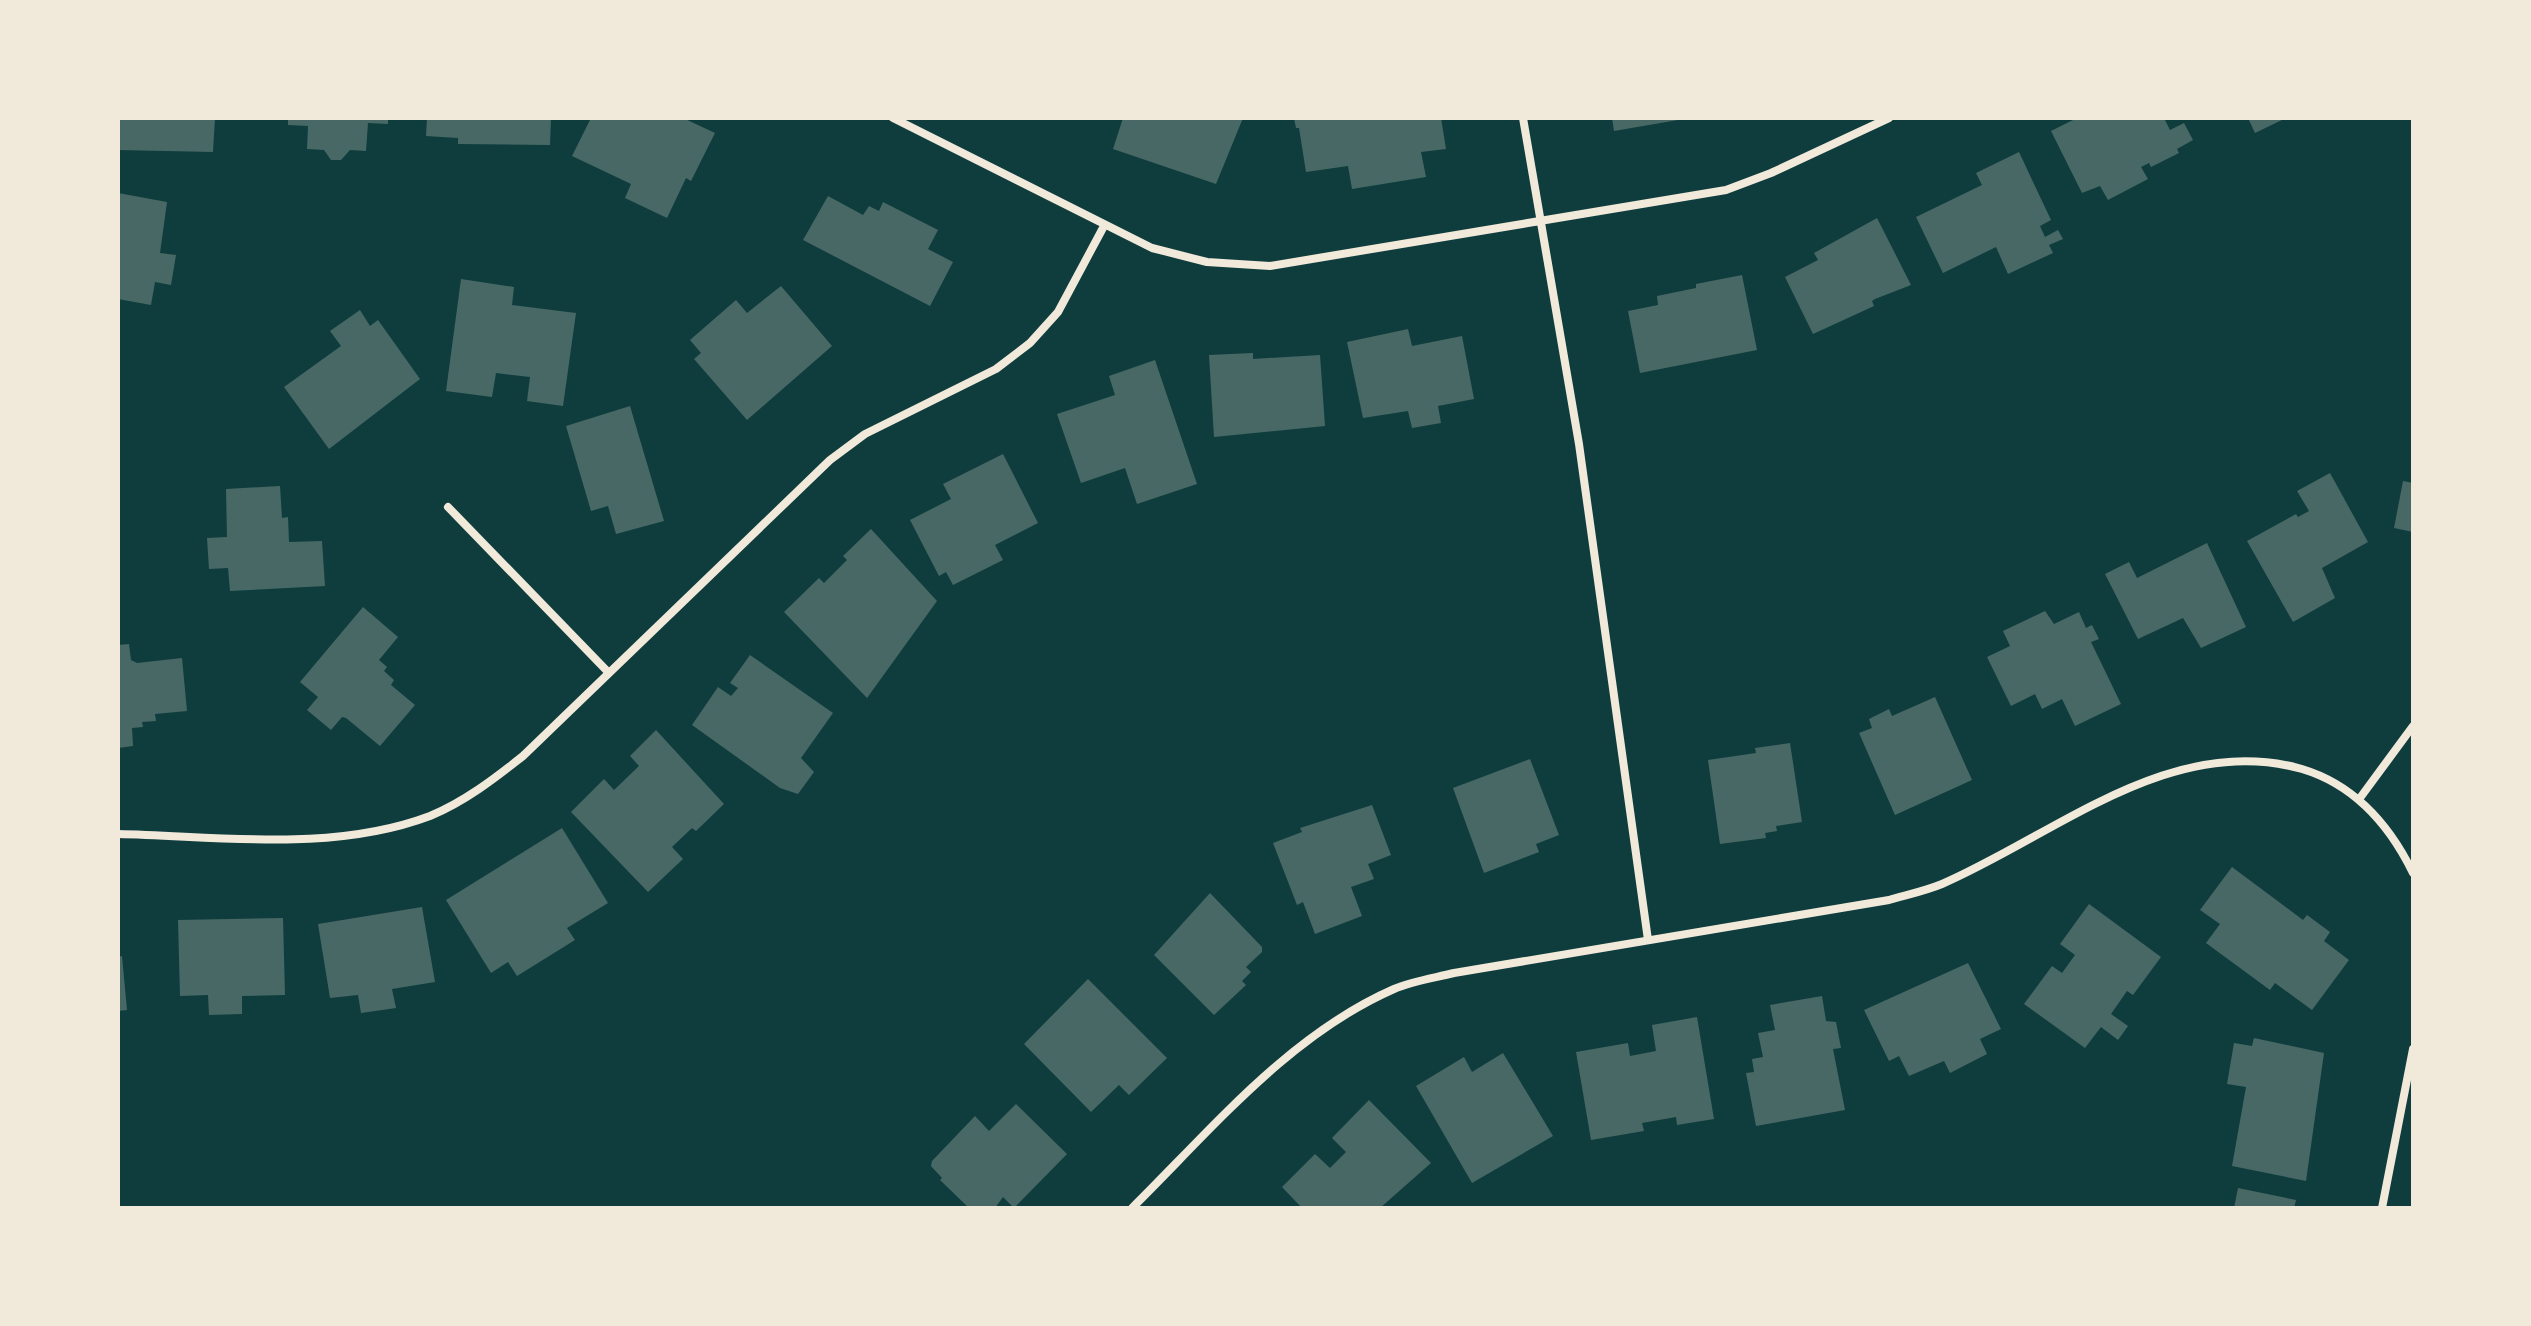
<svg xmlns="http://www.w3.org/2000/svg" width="2531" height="1326" viewBox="0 0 2531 1326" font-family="'Fira Sans',sans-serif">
<rect width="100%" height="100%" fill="#0f3d3e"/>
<path fill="#486865" d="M118 118H215L213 152 118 150Z
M288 118H388V124L368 123 366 151 350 150 341 160H331L324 150 307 149 308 126 288 125Z
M427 118H551L550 145 458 144V138L426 136Z
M591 118H683L715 133 691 181 686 178 667 218 625 198 631 184 572 156Z
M1123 118H1243L1216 184 1113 149Z
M1294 118H1441L1446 149 1421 152 1426 177 1352 189 1348 166 1306 172 1299 128H1296Z
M1612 118H1678V120L1614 131Z
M2077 118H2164L2170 130 2184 123 2193 140 2177 149 2179 153 2151 167 2149 163 2141 167 2148 179 2108 200 2100 186 2082 193 2051 131Z
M2248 118H2286L2255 133Z
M2019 152 2051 220 2040 226 2045 237 2058 230 2063 239 2049 245 2053 253 2008 274 1996 247 1943 273 1916 217 1982 185 1976 173Z
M118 193 167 202 160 253 176 255 171 285 155 282 151 305 118 299Z
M828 196 863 215 869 206 879 211 883 202 938 230 928 249 953 262 930 306 803 240Z
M1877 218 1911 285 1875 299 1872 301 1874 306 1813 334 1785 277 1818 260 1814 253Z
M1742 275 1757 350 1640 373 1628 311 1658 305 1657 296 1696 288V284Z
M461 279 514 287 512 305 576 313 563 406 527 401 530 377 496 373 492 397 446 391Z
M781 286 832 346 747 420 694 359 701 353 690 340 736 300 747 313Z
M360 310 370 326 378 320 420 379 329 449 284 387 341 346 330 331Z
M1408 329 1412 346 1462 336 1474 399 1438 406 1441 423 1412 428 1408 411 1363 418 1347 342Z
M1253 353V359L1320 355 1325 426 1214 437 1209 355Z
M1155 360 1197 484 1137 504 1125 468 1081 483 1057 414 1115 395 1109 376Z
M630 406 664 521 616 534 608 506 591 511 566 426Z
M1003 454 1038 523 995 545 1003 560 953 585 946 572 939 576 910 520 951 499 943 484Z
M2330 473 2368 542 2322 568 2335 598 2293 622 2247 541 2296 514 2298 517 2309 511 2297 491Z
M2403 481 2413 483V532L2394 528Z
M280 486 282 518 288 517 289 542 322 541 325 586 230 591 228 568 209 569 207 538 227 537 226 489Z
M871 529 937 601 867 698 784 612 819 578 824 583 847 560 843 556Z
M2207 543 2246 627 2201 648 2183 618 2138 639 2105 574 2129 562 2137 578Z
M363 607 398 637 379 660 387 667 384 671 394 680 391 685 415 705 380 746 346 718 342 717 331 730 307 710 318 697 300 682Z
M2045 611 2054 624 2079 612 2086 628 2092 625 2099 639 2091 642 2121 704 2075 726 2062 699 2042 709 2035 694 2011 706 1987 657 2010 646 2003 631Z
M129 644 131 660 137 663 182 658 187 711 155 714 156 721 142 722 143 727 132 728 133 746 118 748V645Z
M750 655 833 713 801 758 814 772 798 794 780 788 692 725 718 687 731 696 738 688 730 683Z
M1935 697 1972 780 1895 815 1859 733 1872 728 1869 719 1889 709 1892 716Z
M656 730 724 804 696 831 692 828 672 847 683 859 648 892 571 812 604 779 614 790 639 766 630 756Z
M1790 743 1802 822 1776 826 1777 831 1765 833 1766 838 1720 844 1708 760 1756 753 1755 748Z
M1530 759 1559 835 1536 844 1539 852 1484 873 1453 788Z
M1372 805 1391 855 1368 864 1374 879 1351 887 1362 916 1315 934 1303 902 1297 905 1273 843 1302 832 1300 828Z
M562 828 608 903 567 928 575 940 517 976 508 962 491 973 446 900Z
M2232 867 2303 920 2307 915 2330 932 2324 941 2349 960 2312 1010 2275 983 2270 990 2206 943 2220 924 2200 910Z
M1210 893 1262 947V952L1246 967 1251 972 1242 981 1246 985 1214 1015 1154 955Z
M2089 904 2161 957 2133 995 2127 991 2111 1014 2128 1026 2118 1040 2101 1027 2085 1048 2024 1004 2052 966 2062 973 2075 955 2060 944Z
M422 907 435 982 392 989 396 1008 361 1013 358 995 330 998 318 924Z
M283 918 285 995 242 996V1014L209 1015 208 995 180 996 178 920Z
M122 956 127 1010 118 1011V957Z
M1968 963 2001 1029 1980 1039 1987 1054 1950 1073 1944 1061 1909 1076 1899 1056 1889 1061 1864 1010Z
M1088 979 1167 1058 1129 1095 1119 1085 1091 1112 1024 1044Z
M1822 996 1826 1021 1836 1022 1841 1048 1833 1049 1845 1110 1756 1126 1746 1073 1754 1072 1752 1059 1763 1057 1758 1033 1775 1030 1770 1005Z
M1697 1017 1714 1119 1677 1125 1676 1117 1642 1123 1644 1131 1591 1140 1576 1052 1628 1043 1630 1056 1656 1051 1652 1025Z
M2254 1038 2324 1053 2306 1181 2232 1166 2246 1087 2227 1084 2234 1043 2252 1046Z
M1503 1053 1553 1136 1472 1183 1416 1086 1464 1057 1472 1072Z
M1369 1100 1431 1163 1380 1208H1302L1282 1187 1315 1154 1330 1168 1346 1152 1332 1138Z
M1016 1104 1067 1154 1014 1208 1003 1197 995 1208H969L940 1180 942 1178 931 1166 932 1161 975 1116 989 1131Z
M2238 1188 2296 1200 2294 1208H2234Z"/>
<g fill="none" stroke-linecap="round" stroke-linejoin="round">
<path stroke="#f1e9da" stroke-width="8" d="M893 118 1152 248 1207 262 1270 266 1726 190 1771 173 1889 118
M1523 118 1579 444 1648 940
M448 507 609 673
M2360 798 2413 726
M118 834C220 836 332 853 430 816 464 802 494 779 523 756L830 460 865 434 996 369 1030 343 1058 312 1104 226
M1132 1208C1212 1129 1289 1035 1394 989 1412 981 1434 978 1454 973L1889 900C1906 895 1925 891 1942 884 2055 835 2171 732 2302 769 2355 785 2389 824 2413 873
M2382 1208 2413 1049"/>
</g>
<rect width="2531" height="1326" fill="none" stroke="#f1e9da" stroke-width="240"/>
</svg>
